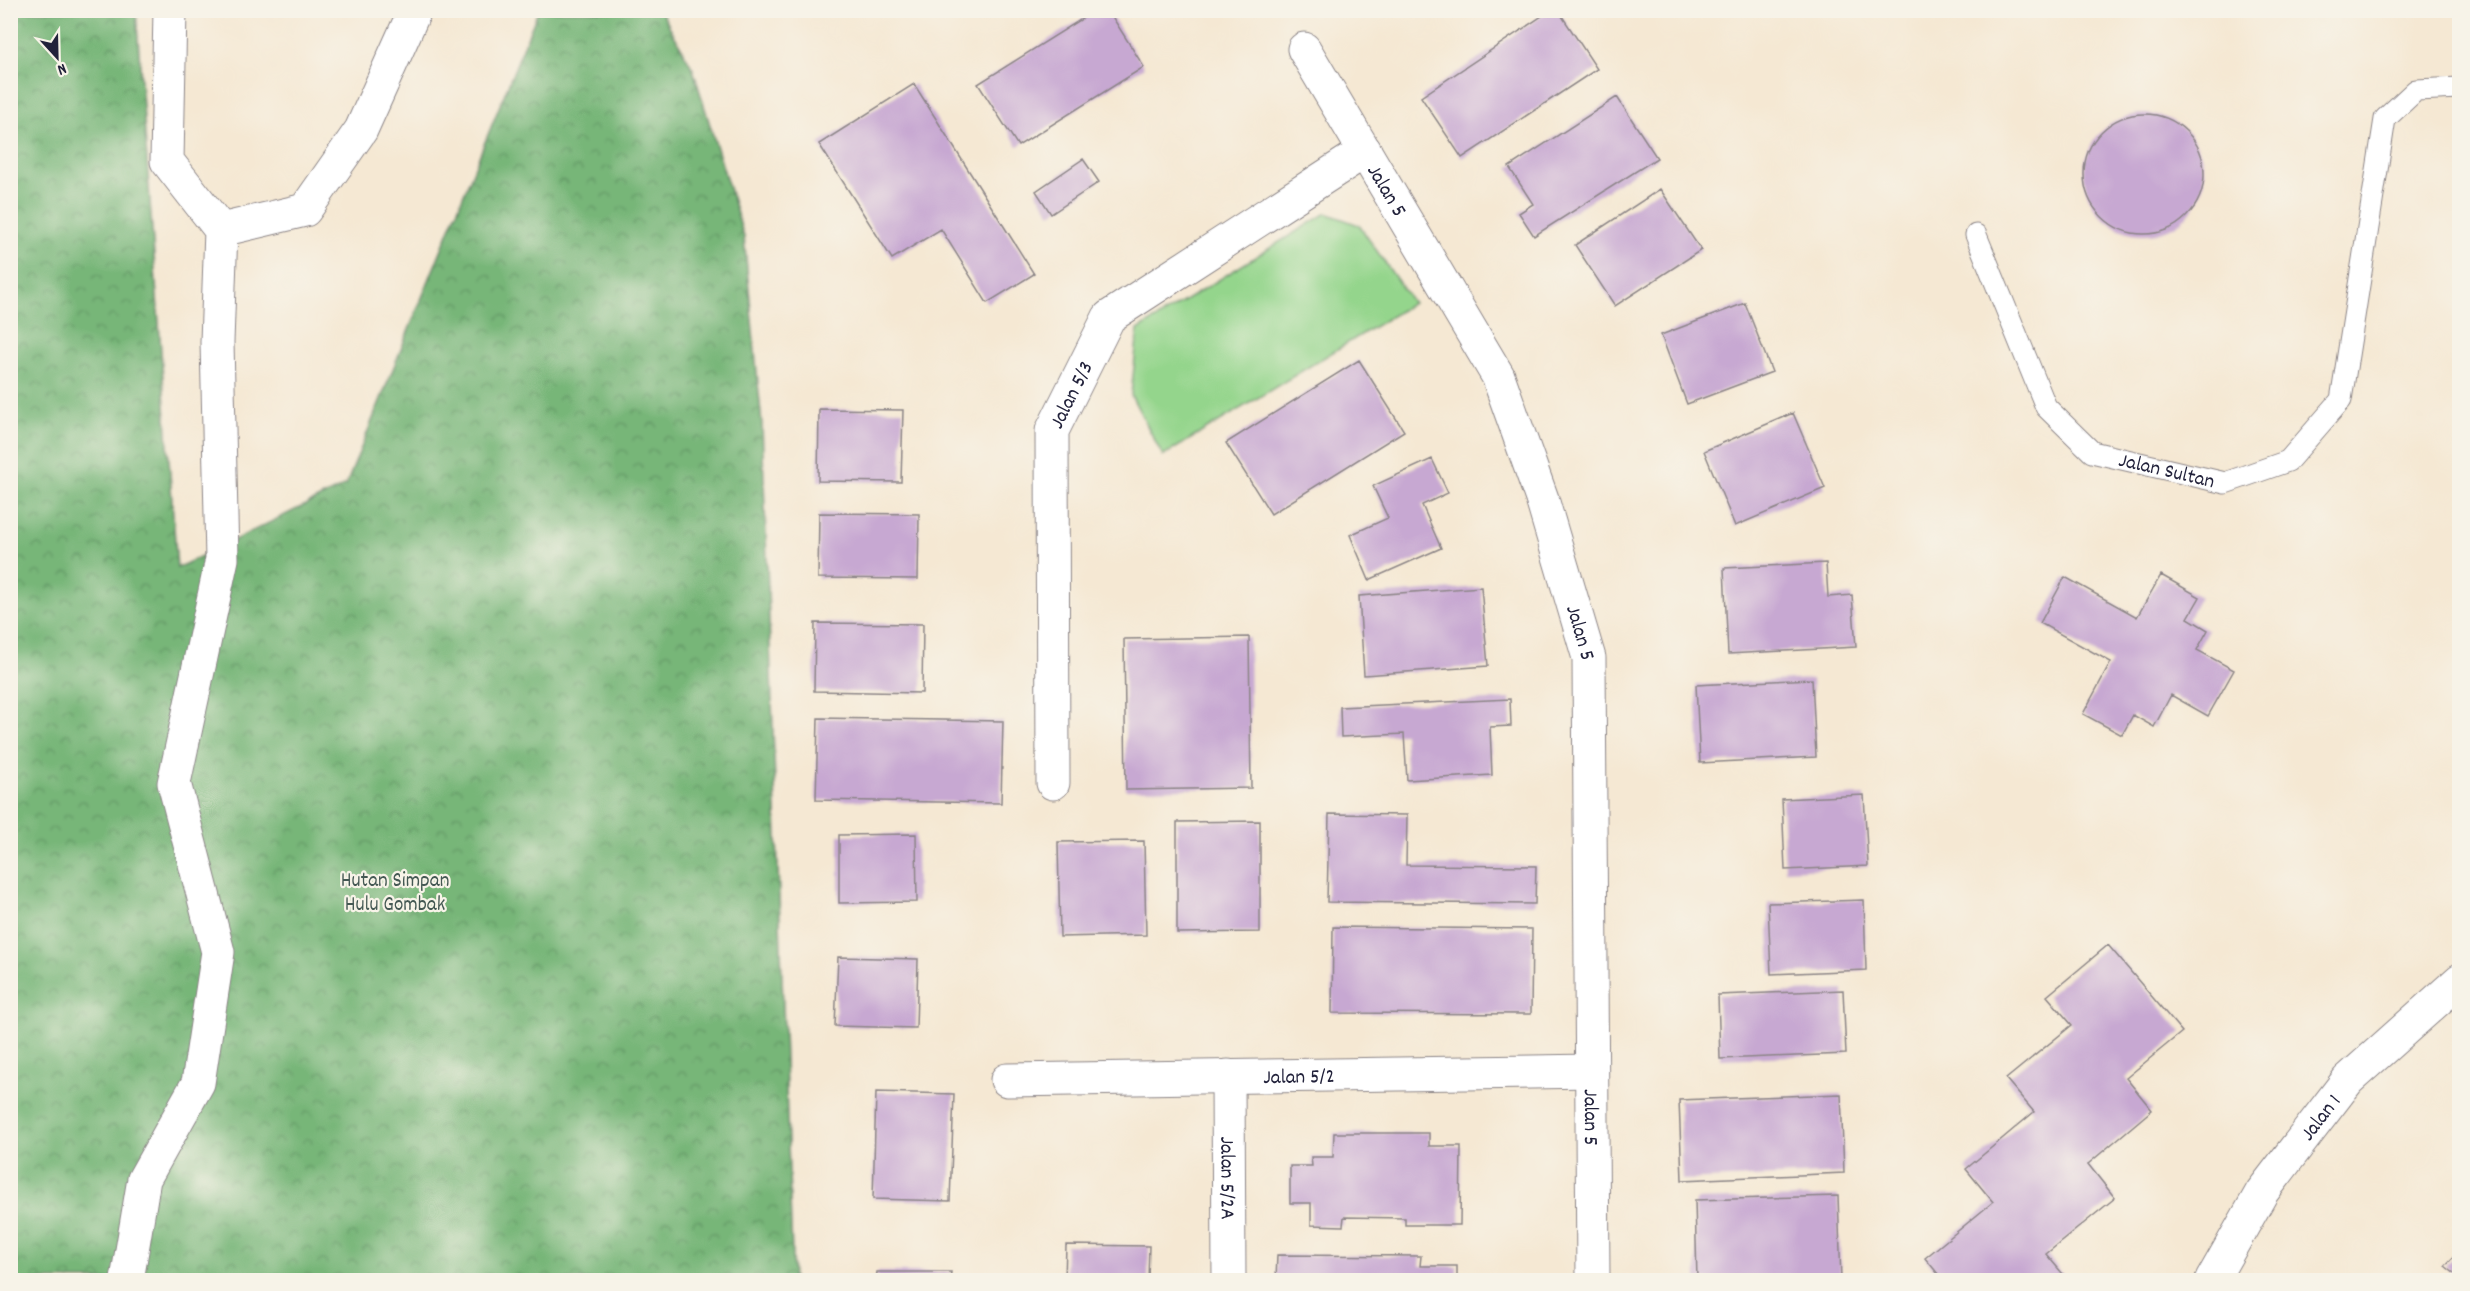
<svg xmlns="http://www.w3.org/2000/svg" width="2470" height="1291" viewBox="0 0 2470 1291" font-family="Dekko,sans-serif">
<defs>
<pattern id="forest-crowns" width="20" height="18" patternUnits="userSpaceOnUse" patternTransform="scale(1.5)"><rect width="20" height="18" fill="#77b678"/><path d="M2 6a3 3 0 1 1 6 0M12 15a3 3 0 1 1 6 0" fill="none" stroke="#619464"/></pattern>
</defs>
<rect width="100%" height="100%" fill="#f7f3e8"/>
<filter id="ink" filterUnits="userSpaceOnUse"><feTurbulence type="fractalNoise" baseFrequency=".0167" numOctaves="2"/><feDisplacementMap in="SourceGraphic" scale="12" xChannelSelector="R" yChannelSelector="G"/><feConvolveMatrix kernelMatrix="1 2 1 2 8 2 1 2 1" color-interpolation-filters="sRGB"/></filter>
<filter id="wash" filterUnits="userSpaceOnUse"><feTurbulence type="fractalNoise" baseFrequency=".008" numOctaves="4" result="noise"/><feDisplacementMap in="SourceGraphic" scale="24" xChannelSelector="R" yChannelSelector="G"/><feGaussianBlur stdDeviation="1.35" result="paint"/><feColorMatrix in="noise" values="0 0 0 0 0 0 0 0 0 0 0 0 0 0 0 0 0 1.4 0 .05"/><feComposite in="paint" operator="in"/></filter>
<g filter="url(#wash)">
<rect width="100%" height="100%" fill="#f5e8d3"/>
<path fill="#94d58c" stroke="#5b7c64" stroke-width="1.5" d="M1326 213 1359 225 1413 303 1163 456 1131 395 1138 330Z"/>
<path fill="url(#forest-crowns)" stroke="#4c6c5a" stroke-width="1.5" d="M10 11H136L177 568 346 485 538 11H661L693 69 744 237 762 424 793 1280H11Z"/>
<g id="blocks">
<path fill="#c7a8d2" d="M1096 10H1108L1144 67 1018 146 978 84Z
M1551 10H1558L1597 69 1462 158 1421 97Z
M914 84 1034 274 987 303 941 229 892 259 819 144Z
M1617 97 1657 158 1534 236 1519 213 1533 204 1509 167Z
M2084 174a60 60 0 1 1 120 0a60 60 0 1 1-120 0Z
M1083 159 1099 182 1051 214 1036 191Z
M1660 189 1701 250 1615 306 1575 245Z
M1745 303 1772 372 1687 404 1661 335Z
M1359 360 1404 431 1271 514 1226 443Z
M819 409 903 410 901 482 818 481Z
M1793 413 1825 488 1735 526 1704 451Z
M1432 459 1448 493 1422 505 1441 548 1369 580 1350 535 1388 518 1373 486Z
M819 513 919 514 918 579 818 578Z
M1826 563 1828 597 1852 595 1856 647 1728 654 1724 568Z
M2161 575 2200 597 2188 618 2208 630 2197 650 2234 670 2208 716 2171 695 2154 727 2133 715 2122 735 2083 714 2111 662 2040 623 2065 577 2137 617Z
M1481 587 1488 666 1364 675 1359 596Z
M815 623 923 624 922 693 814 691Z
M1249 637 1251 788 1126 790 1124 639Z
M1812 679 1816 757 1700 763 1696 685Z
M1510 699 1511 726 1490 727 1492 775 1407 780 1404 734 1341 737 1340 707Z
M818 718 1003 721 1001 803 816 800Z
M1864 795 1868 866 1785 870 1782 799Z
M1329 814 1407 815 1406 865 1536 866 1535 904 1327 902Z
M1260 821V932L1177 933V822Z
M916 834 917 902 839 903V835Z
M1144 841 1146 935 1060 937 1058 842Z
M1864 900 1866 970 1771 974 1768 903Z
M1333 927 1532 929 1531 1014 1332 1013Z
M2108 945 2182 1032 2126 1078 2152 1110 2088 1164 2115 1198 2046 1254 2068 1280H1943L1925 1258 1993 1202 1966 1169 2034 1112 2006 1079 2072 1025 2047 996Z
M838 957 918 959 916 1028 835 1026Z
M1843 990 1846 1054 1720 1059 1718 995Z
M876 1092 954 1094 950 1201 873 1199Z
M1841 1094 1844 1173 1682 1180 1679 1100Z
M1334 1133H1429V1146H1461L1460 1225H1405V1218L1344 1217 1343 1226 1311 1225V1203H1290V1166H1312L1311 1157H1333Z
M1838 1196 1841 1280H1697L1695 1200Z
M1066 1245 1149 1246 1148 1280H1065Z
M2460 1250V1278L2445 1266Z
M1277 1255 1421 1256 1420 1266H1457V1280H1276Z
M877 1272H951L950 1280H876Z"/>
</g>
</g>
<g filter="url(#ink)">
<use href="#blocks" fill-opacity="0" stroke="#8c8587" stroke-width="1.5"/>
<g fill="none" stroke-linecap="round" stroke-linejoin="round">
<defs>
<g id="service">
<path id="s1" d="M1976 235 2046 407 2092 452 2225 483 2288 461 2341 400 2385 119 2416 90 2460 88"/>
</g>
<g id="minor">
<path id="s2" d="M1304 49 1498 376 1542 499 1589 658 1593 1280"/>
<path d="M221 230 305 210 361 130 415 10"/>
<path id="s3" d="M1053 783 1052 431 1109 317 1365 151"/>
<path id="s4" d="M1228 1076 1229 1280"/>
<path id="s5" d="M1007 1080 1591 1071"/>
<path d="M127 1280 144 1179 198 1083 218 952 174 783 222 559 217 342 221 230 167 161 170 10"/>
<path id="s6" d="M2212 1280 2262 1192 2348 1080 2460 980"/>
</g>
</defs>
<use href="#service" stroke="#8c8587" stroke-width="23"/>
<use href="#minor" stroke="#8c8587" stroke-width="35"/>
<use href="#service" stroke="#fff" stroke-width="21"/>
<use href="#minor" stroke="#fff" stroke-width="33"/>
</g>
</g>
<g text-anchor="middle" stroke-width="4.5" stroke-linejoin="round" paint-order="stroke">
<g font-size="21" fill="#22223b" stroke="#f7f3e8">
<text dy="7" stroke="none"><textPath href="#s2" startOffset="164">Jalan 5</textPath></text>
<text dy="7" stroke="none"><textPath href="#s3" startOffset="393">Jalan 5/3</textPath></text>
<text dy="7" stroke="none"><textPath href="#s1" startOffset="327">Jalan Sultan</textPath></text>
<text dy="7" stroke="none"><textPath href="#s2" startOffset="650">Jalan 5</textPath></text>
<text dy="7" stroke="none"><textPath href="#s5" startOffset="292">Jalan 5/2</textPath></text>
<text dy="7" stroke="none"><textPath href="#s2" startOffset="1136">Jalan 5</textPath></text>
<text dy="7" stroke="none"><textPath href="#s6" startOffset="196">Jalan 1</textPath></text>
<text dy="7" stroke="none"><textPath href="#s4" startOffset="102">Jalan 5/2A</textPath></text>
</g>
<g font-size="21" fill="#445853" stroke="#f7f3e8">
<text x="395" y="886">Hutan Simpan<tspan x="395" dy="24">Hulu Gombak</tspan></text>
</g>
</g>
<rect width="2470" height="1291" fill="none" stroke="#f7f3e8" stroke-width="36"/>
<g transform="translate(57 57) rotate(158)" stroke="#f7f3e8" stroke-width="4.5" paint-order="stroke">
<path d="M0-4.5L10 22L0 15L-10 22Z" fill="#22223b"/>
<text y="-9" font-size="16" font-weight="bold" text-anchor="middle" fill="#22223b">N</text>
</g>
</svg>
